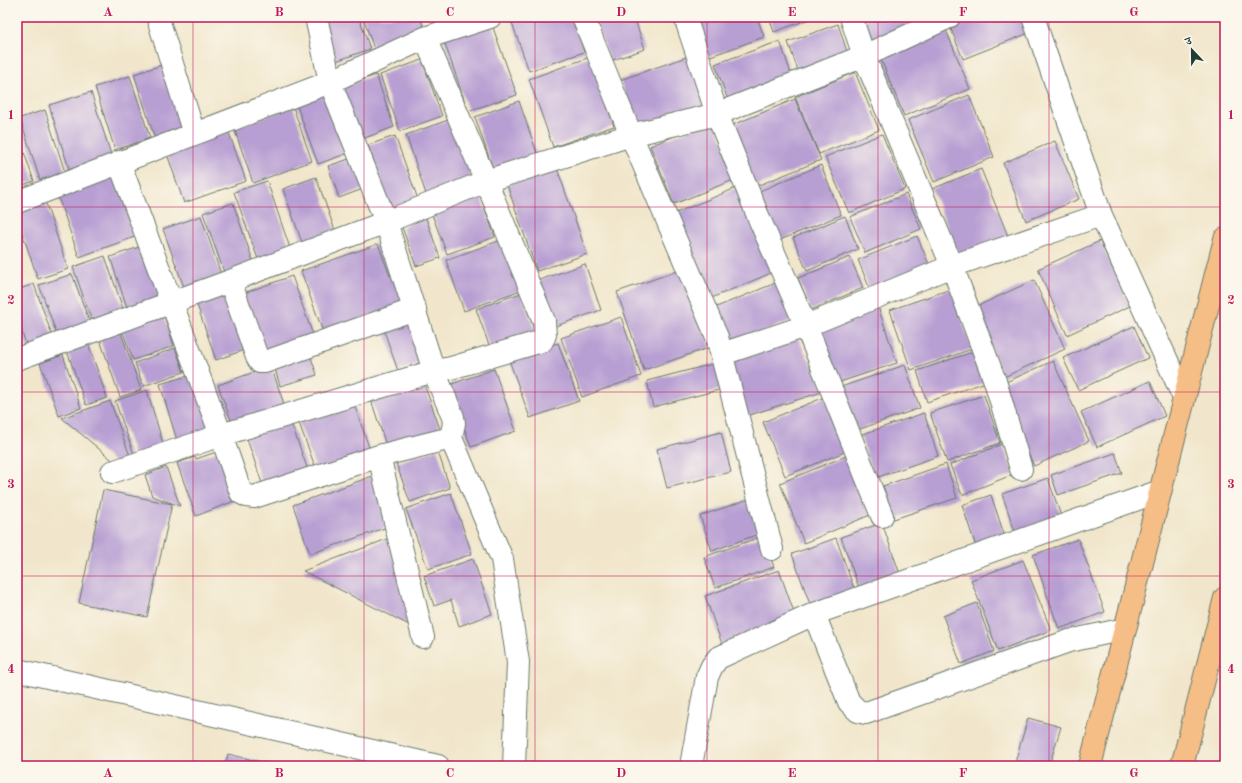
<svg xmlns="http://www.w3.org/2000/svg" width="1242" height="783" viewBox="0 0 1242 783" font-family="'Old Standard TT','Noto Serif Devanagari',serif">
<rect width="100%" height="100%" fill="#fbf7ec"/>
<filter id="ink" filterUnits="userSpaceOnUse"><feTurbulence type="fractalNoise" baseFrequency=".025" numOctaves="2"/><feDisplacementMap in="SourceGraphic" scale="8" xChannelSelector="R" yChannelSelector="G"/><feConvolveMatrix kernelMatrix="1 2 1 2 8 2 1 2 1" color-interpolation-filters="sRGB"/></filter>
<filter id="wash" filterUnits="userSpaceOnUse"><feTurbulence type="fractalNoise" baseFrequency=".012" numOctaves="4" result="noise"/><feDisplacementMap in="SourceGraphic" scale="16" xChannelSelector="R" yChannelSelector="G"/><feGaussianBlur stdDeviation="0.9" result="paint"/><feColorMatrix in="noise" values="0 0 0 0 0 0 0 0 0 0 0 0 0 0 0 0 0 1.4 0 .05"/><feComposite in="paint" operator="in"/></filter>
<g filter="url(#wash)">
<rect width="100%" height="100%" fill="#f1e6cb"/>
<g id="blocks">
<path fill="#b89fd3" d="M320 17H359L370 49 336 61Z
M363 17H420L425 31 374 49Z
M510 17H572L584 52 529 71Z
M594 17H634L645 49 610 61Z
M691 17H757L764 37 705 58Z
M769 17H815L774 32Z
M863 17H929L930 20 871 41Z
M967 17H1022L1029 33 963 59 949 24Z
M491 22 517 95 468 111 443 38Z
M838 24 849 58 800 76 788 42Z
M944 25 970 89 904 116 878 52Z
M780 41 793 80 729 103 715 64Z
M689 56 707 107 637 131 620 80Z
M590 57 614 126 553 147 529 79Z
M422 60 442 116 400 131 380 75Z
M168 63 189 128 155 139 134 74Z
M855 72 879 130 819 154 795 97Z
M376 75 394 127 354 142 335 89Z
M130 76 150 138 115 150 95 87Z
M333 90 354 151 318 164 296 103Z
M91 92 113 161 71 175 49 105Z
M969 95 994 157 934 182 908 120Z
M795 99 821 160 754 187 728 127Z
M519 101 538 156 494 172 475 117Z
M293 107 312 161 253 183 234 128Z
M45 110 65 172 40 180 20 118Z
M451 119 474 184 428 200 406 135Z
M714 120 738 178 674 204 650 146Z
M228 130 246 181 184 203 166 151Z
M17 132 34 181 17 187Z
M882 134 905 189 849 213 825 157Z
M395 136 419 202 392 212 368 145Z
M1055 141 1079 199 1026 221 1003 163Z
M358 156 368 187 339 198 328 166Z
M821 165 841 215 775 242 755 193Z
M557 168 587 254 537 271 507 185Z
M981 169 1008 236 959 256 932 189Z
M119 175 140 235 79 257 58 197Z
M316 177 337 236 304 248 283 189Z
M267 181 291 251 259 262 234 192Z
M741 186 776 271 709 299 673 214Z
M906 194 921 229 865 253 850 217Z
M480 195 495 237 447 254 431 212Z
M44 198 68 269 38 279 17 218V208Z
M233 203 254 264 225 275 203 213Z
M201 216 222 277 185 290 163 229Z
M845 216 858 249 807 271 793 238Z
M426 218 440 258 416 266 402 227Z
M917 236 931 269 872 294 858 260Z
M504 239 521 290 464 311 446 260Z
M1100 241 1130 306 1067 335 1038 269Z
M378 244 390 276 400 272 410 302 323 332 301 271Z
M145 245 164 301 129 313 110 257Z
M105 256 125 315 94 327 73 267Z
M850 257 863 288 811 310 798 278Z
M585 264 601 310 553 327 537 281Z
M683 269 711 347 644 370 617 292Z
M72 274 92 329 59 340 39 285Z
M292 276 314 338 263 356 241 294Z
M1034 280 1065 349 1004 377 973 308Z
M778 282 794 319 729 346 714 308Z
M34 284 54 341 28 350 17 318V290Z
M229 287 250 348 216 360 195 299Z
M951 289 972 349 911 370 890 310Z
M521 293 535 332 490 348 476 309Z
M878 307 897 363 837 383 818 328Z
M407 312 425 361 398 371 381 322Z
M164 315 174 346 133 360 122 330Z
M621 317 641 376 582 397 561 338Z
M1134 326 1148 358 1078 390 1063 358Z
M120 330 141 390 120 397 99 337Z
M795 333 825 391 743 417 729 357Z
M87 340 107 398 86 405 66 348Z
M558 343 579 401 530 418 509 360Z
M175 348 184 372 143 386 135 363Z
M308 349 317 375 280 386 273 362Z
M981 349 992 380 927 402 917 371Z
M63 355 81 408 59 416 40 363Z
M1053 361 1089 441 1034 466 997 386Z
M720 362 726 388 653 407 647 381Z
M905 365 920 408 857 430 841 387Z
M271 366 285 407 233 426 218 385Z
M494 369 516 431 471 447 449 385Z
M194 374 214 431 178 444 160 384Z
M422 378 441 432 388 451 370 397Z
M1150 381 1165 416 1097 447 1081 412Z
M147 390 164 447 135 457 115 401Z
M984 395 1000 443 947 462 930 413Z
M825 397 847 451 785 476 763 422Z
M110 401 131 459 117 464 62 418Z
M353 401 371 453 317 472 298 420Z
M924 413 938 456 875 478 860 435Z
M289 417 310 476 265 492 245 433Z
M721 432 731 472 667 488 657 449Z
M1002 444 1014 474 962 495 950 465Z
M225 449 242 498 196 516 177 463 195 457 196 459Z
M437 449 450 488 410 502 396 463Z
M1115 453 1122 473 1058 495 1051 475Z
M846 456 870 515 804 543 780 483Z
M946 464 957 498 894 519 883 486Z
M166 467 180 506 152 496 145 475Z
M378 474 396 524 310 554 293 505Z
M1048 478 1061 516 1015 532 1002 494Z
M103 490 172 504 147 617 79 603Z
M451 493 472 554 428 569 406 509Z
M991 495 1005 537 976 547 962 505Z
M752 498 764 532 712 551 700 516Z
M882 523 901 577 860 591 841 537Z
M395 536 421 631 303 571Z
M763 536 774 567 715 588 704 557Z
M836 538 856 594 812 610 792 554Z
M1078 539 1105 612 1059 629 1033 555Z
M473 559 492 614 459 626 451 600 434 606 424 576Z
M1023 560 1051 630 998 651 971 580Z
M779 570 796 618 722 644 705 596Z
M977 603 994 651 961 664 943 616Z
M1028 718 1061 727 1049 766H1014Z
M228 754 274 765 273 766H225Z"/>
</g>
</g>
<g filter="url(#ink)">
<use href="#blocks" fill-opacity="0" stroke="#687869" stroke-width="1"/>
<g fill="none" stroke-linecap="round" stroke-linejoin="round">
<defs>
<path id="minor" d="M159 17 160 25 194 134
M316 17 330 82 386 222 434 371 453 417 454 423 451 438 502 559 518 662 514 766
M583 17 631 135 717 337 772 549
M685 17 717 114 758 216 806 326 882 516
M851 17 864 56 952 266 995 381 1021 469
M1033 17 1101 215 1184 398
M119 162 221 435 241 493 247 496 254 497 379 456 451 438
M17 202 330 82 425 38 490 17
M230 281 257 357 260 362H265L415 309
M722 354 806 326 952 266 1101 215
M17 359 230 281 386 222 486 181 631 135 717 114 864 56 949 17
M379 456 423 637
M112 472 221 435 434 371 451 368 542 341 545 335 544 321 486 181 425 38
M814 614 849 702 858 711 866 713 1069 641 1125 629
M17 670 438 766
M691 766 707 677 712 666 718 658 814 614 1160 491"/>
<path id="major" d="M1090 766 1225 239"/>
<path id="highway" d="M1182 766 1225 598"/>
</defs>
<use href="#minor" stroke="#687869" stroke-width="24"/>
<use href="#major" stroke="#687869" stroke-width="24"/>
<use href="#highway" stroke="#687869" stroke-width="24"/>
<use href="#minor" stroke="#fff" stroke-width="22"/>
<use href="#major" stroke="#f6be87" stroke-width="22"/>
<use href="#highway" stroke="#f6be87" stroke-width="22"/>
</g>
</g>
<path fill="none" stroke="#c2185b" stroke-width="1" stroke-opacity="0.55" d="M193 17V766M364 17V766M535 17V766M707 17V766M878 17V766M1049 17V766M17 207H1225M17 392H1225M17 576H1225"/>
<rect width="1242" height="783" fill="none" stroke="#fbf7ec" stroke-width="44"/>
<g transform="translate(1192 50) rotate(338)" stroke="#fbf7ec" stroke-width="3" paint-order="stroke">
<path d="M0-3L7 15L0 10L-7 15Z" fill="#1f3d34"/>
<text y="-6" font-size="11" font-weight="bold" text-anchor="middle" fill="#1f3d34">उ</text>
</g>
<rect x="22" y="22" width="1198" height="739" fill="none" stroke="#c2185b" stroke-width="1.5"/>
<g font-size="13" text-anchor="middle" font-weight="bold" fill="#c2185b">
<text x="108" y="16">A</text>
<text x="279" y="16">B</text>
<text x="450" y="16">C</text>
<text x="621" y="16">D</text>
<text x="792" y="16">E</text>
<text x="963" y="16">F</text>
<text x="1134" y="16">G</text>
<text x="11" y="119">1</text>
<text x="1231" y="119">1</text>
<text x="11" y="304">2</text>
<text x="1231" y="304">2</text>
<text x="11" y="488">3</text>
<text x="1231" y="488">3</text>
<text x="11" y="673">4</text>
<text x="1231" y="673">4</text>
<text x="108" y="777">A</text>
<text x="279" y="777">B</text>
<text x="450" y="777">C</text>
<text x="621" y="777">D</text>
<text x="792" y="777">E</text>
<text x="963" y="777">F</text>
<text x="1134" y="777">G</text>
</g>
</svg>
